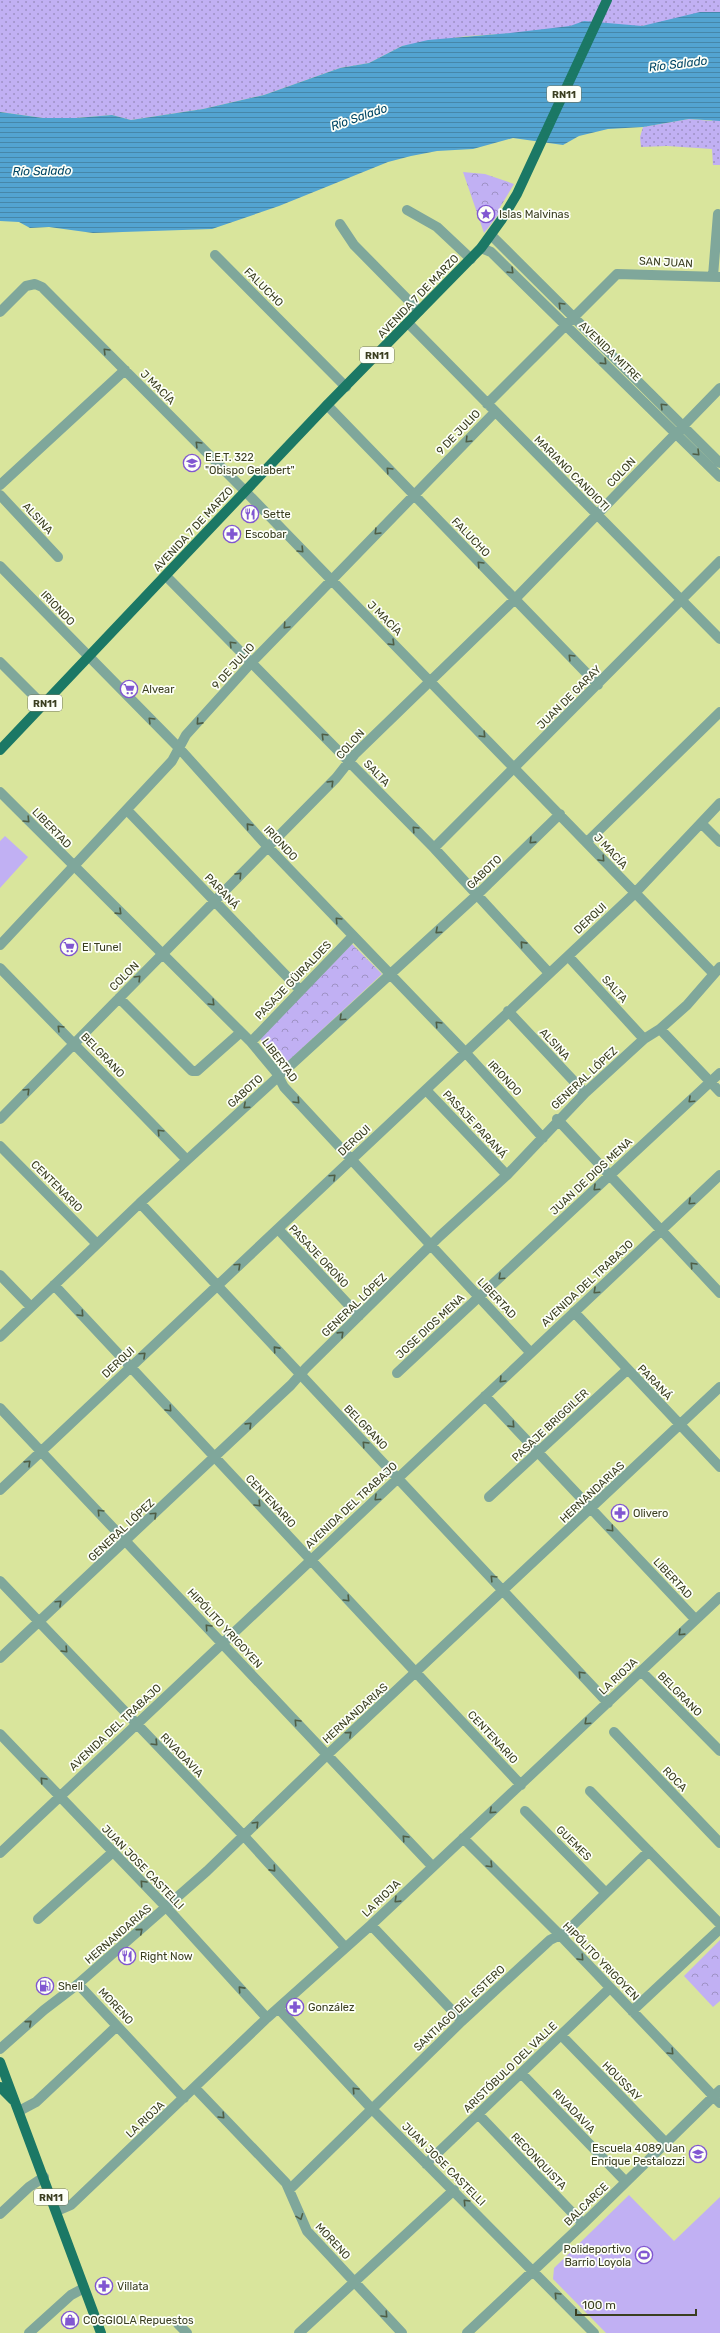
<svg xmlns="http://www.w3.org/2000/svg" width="720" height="2333" viewBox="0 0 720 2333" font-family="Rubik,sans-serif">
<defs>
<pattern id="grass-dots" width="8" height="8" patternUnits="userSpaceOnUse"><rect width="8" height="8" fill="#c1b0f3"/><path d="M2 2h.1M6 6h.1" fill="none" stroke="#9e91c4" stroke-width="1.8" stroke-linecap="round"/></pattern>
<pattern id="park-crowns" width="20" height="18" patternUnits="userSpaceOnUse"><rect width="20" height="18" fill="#c1b0f3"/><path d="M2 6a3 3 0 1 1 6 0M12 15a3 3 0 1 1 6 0" fill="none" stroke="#9e91c4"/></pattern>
<pattern id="water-rules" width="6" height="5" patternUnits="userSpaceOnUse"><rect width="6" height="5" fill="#53a4d1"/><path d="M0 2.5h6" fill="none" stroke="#4687a9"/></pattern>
</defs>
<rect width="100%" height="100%" fill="#d9e59c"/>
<path fill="url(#grass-dots)" d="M0 0H720V15L642 26 467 36 402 46 369 63 340 68 264 95 203 109 131 120 112 115 76 118H43L0 112Z
M720 95V165H713L712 149 667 146 641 147 640 137 643 127 689 119 712 121Z"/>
<path fill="url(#park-crowns)" d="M463 172 485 174 514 184 499 209 501 211 484 233Z
M352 944 382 974 284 1065 260 1039Z
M720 1940V2001L713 2007 684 1976Z"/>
<path fill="#c1b0f3" d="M5 836 28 857 0 888V841Z
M629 2195 674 2241 720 2197V2333H606L553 2279 554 2268Z"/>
<path fill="url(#water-rules)" d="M700 12H720V121L689 119 643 127 608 129 579 136 563 145 513 138 473 149 437 151 411 156 388 162 279 206 212 229 93 233 49 227 30 228 19 222 0 221V112L43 118H76L112 115 131 120 203 109 264 95 340 68 369 63 402 46 428 40 510 33 570 26 584 21 642 26Z"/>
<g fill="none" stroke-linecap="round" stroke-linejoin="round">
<path stroke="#7fa79b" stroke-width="10" d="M407 210 437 227 471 259
M340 224 354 245 419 311
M491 235 720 463
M481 248 491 252 720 477
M215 255 346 387
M713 276 718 214
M0 312 26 286 35 284 42 287 245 491 714 974
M408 323 720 639
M487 404 617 274 720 277
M327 405 598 685
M0 485 125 370
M0 495 58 557
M0 566 179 748 267 846 465 1052 543 1138
M166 576 434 848 549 973
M0 662 43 705
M0 792 251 1042 276 1072 284 1087 530 1352
M127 810 299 989
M702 824 720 842
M587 842 720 712
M434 848 720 561
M0 945 172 761 186 735 251 663 495 412
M568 956 644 1039
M0 968 187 1160
M119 998 192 1071H197L241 1032
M508 1011 585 1093
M660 1029 720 1092
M251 1042 353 936
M426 1090 507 1175
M0 1119 336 778 355 754 514 600 720 388
M557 1119 720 1293
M0 1146 97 1244
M140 1203 608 1703
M278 1229 359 1316
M0 1275 31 1307
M54 1285 521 1785
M574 1312 720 1467
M0 1337 140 1203 478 894 560 814
M397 1373 720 1073
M485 1396 695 1619
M0 1408 432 1866
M0 1490 634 894 720 803
M489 1497 627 1370
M0 1581 244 1836 345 1947
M0 1658 291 1385 306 1368 440 1236 507 1175 585 1093 644 1039 660 1029 687 1005 720 967
M641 1671 720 1751
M614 1732 720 1843
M0 1734 167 1908 267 2018
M590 1791 720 1924
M525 1811 606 1893
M463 1838 560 1935 720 2103
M0 1853 720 1175
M38 1919 113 1852
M371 1925 462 2021
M78 1984 184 2098
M279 2009 371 2108 594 2333
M632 2011 720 1929
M561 2035 666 2143
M0 2049 44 2010 78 1984 207 1871 327 1755 720 1387
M521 2073 626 2182
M195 2088 286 2183 307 2231 402 2333
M19 2111 36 2102 117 2026
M478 2114 583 2224
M426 2164 610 1988
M290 2189 462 2021 550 1940 566 1932 649 1851
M57 2211 71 2205 267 2018 371 1925 720 1597
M0 2214 29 2187 44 2177
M178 2324 187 2333
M29 2333 71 2295 84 2288
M299 2333 454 2190
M467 2333 583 2224 720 2090"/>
<path stroke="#1b7865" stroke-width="10" d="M0 750 327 405 481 248 502 219 517 194 607 0
M0 2062 101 2333
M0 2087 13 2100"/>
</g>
<defs><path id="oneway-chevron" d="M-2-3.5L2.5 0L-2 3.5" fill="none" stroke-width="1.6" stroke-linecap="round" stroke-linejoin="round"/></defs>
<g stroke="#4f5e45">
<use href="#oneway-chevron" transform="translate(511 271) rotate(44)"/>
<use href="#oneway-chevron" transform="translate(561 305) rotate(-135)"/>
<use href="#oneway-chevron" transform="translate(106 351) rotate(-135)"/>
<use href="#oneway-chevron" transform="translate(604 362) rotate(44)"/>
<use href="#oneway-chevron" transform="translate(663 406) rotate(-135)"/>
<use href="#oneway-chevron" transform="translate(468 440) rotate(134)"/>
<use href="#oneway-chevron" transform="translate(198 444) rotate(-135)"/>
<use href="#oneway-chevron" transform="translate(697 453) rotate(45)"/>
<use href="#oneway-chevron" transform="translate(389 470) rotate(-134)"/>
<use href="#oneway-chevron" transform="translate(377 532) rotate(135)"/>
<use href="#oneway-chevron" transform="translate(301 550) rotate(46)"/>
<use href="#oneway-chevron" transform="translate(480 564) rotate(-134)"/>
<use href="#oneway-chevron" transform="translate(286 626) rotate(133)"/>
<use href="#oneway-chevron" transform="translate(392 643) rotate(45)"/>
<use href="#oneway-chevron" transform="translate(232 644) rotate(-135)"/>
<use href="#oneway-chevron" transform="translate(571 657) rotate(-135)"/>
<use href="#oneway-chevron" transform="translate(151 720) rotate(-135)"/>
<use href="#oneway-chevron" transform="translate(199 722) rotate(132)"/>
<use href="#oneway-chevron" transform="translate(483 735) rotate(46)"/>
<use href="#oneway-chevron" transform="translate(324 736) rotate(-135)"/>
<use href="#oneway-chevron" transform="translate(331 783) rotate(-45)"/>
<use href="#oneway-chevron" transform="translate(27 820) rotate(46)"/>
<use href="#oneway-chevron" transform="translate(249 826) rotate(-132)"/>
<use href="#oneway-chevron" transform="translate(415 829) rotate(-134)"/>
<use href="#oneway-chevron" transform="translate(532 841) rotate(136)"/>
<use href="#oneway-chevron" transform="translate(602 859) rotate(47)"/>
<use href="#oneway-chevron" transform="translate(239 875) rotate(-46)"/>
<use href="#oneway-chevron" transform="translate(119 912) rotate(44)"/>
<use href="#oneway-chevron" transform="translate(338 920) rotate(-134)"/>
<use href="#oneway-chevron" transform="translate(438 931) rotate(138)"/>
<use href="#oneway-chevron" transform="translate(523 944) rotate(-132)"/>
<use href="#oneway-chevron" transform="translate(138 978) rotate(-45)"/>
<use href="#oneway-chevron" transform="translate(212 1003) rotate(45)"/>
<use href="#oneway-chevron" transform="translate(342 1018) rotate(137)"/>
<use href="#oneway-chevron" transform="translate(438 1024) rotate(-134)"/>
<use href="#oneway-chevron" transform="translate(60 1028) rotate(-135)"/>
<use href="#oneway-chevron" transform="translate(27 1091) rotate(-45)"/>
<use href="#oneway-chevron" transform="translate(691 1100) rotate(137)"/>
<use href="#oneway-chevron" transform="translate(297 1101) rotate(47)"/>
<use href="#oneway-chevron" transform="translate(246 1106) rotate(138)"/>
<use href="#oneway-chevron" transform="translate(160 1132) rotate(-134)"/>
<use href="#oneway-chevron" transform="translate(333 1177) rotate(-43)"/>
<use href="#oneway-chevron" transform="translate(596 1188) rotate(137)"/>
<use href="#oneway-chevron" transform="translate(691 1202) rotate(137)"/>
<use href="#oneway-chevron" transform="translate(693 1265) rotate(-133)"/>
<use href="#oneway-chevron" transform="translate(238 1266) rotate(-43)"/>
<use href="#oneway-chevron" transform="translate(501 1277) rotate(137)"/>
<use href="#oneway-chevron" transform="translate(596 1291) rotate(137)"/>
<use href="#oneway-chevron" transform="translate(81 1314) rotate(47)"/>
<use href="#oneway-chevron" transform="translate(341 1334) rotate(-44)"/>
<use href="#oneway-chevron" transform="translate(276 1349) rotate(-132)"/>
<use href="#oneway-chevron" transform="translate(143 1355) rotate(-43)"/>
<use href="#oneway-chevron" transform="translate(502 1380) rotate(135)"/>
<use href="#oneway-chevron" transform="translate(169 1409) rotate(47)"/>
<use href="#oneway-chevron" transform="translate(249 1425) rotate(-44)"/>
<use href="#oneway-chevron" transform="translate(512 1425) rotate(47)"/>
<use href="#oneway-chevron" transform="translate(365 1444) rotate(-134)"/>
<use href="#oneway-chevron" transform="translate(28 1463) rotate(-44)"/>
<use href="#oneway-chevron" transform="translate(377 1498) rotate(137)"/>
<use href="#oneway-chevron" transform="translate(258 1504) rotate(47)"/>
<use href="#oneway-chevron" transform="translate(100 1512) rotate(-134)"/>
<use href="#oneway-chevron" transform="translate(154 1515) rotate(-43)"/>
<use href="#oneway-chevron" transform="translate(611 1529) rotate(47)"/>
<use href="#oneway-chevron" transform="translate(493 1578) rotate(-134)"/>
<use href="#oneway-chevron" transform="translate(347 1599) rotate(46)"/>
<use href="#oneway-chevron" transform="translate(59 1603) rotate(-43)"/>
<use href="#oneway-chevron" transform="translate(208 1627) rotate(-133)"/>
<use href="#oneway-chevron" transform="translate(681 1633) rotate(136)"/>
<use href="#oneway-chevron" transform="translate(65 1650) rotate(46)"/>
<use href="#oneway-chevron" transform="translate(581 1674) rotate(-133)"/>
<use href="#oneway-chevron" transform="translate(297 1722) rotate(-133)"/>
<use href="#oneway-chevron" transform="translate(587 1722) rotate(137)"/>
<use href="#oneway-chevron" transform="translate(349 1734) rotate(-42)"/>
<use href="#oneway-chevron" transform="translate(155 1743) rotate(46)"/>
<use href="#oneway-chevron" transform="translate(43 1780) rotate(-133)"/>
<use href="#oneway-chevron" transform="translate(492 1811) rotate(138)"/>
<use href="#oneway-chevron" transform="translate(256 1824) rotate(-45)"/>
<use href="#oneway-chevron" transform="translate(405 1838) rotate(-133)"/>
<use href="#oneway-chevron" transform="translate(490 1865) rotate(45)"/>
<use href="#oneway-chevron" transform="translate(273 1869) rotate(48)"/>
<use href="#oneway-chevron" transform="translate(143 1883) rotate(-133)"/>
<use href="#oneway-chevron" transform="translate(397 1900) rotate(136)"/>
<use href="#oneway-chevron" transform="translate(140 1931) rotate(-41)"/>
<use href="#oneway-chevron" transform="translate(581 1958) rotate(47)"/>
<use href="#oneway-chevron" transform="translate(241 1989) rotate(-132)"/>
<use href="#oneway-chevron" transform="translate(29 2023) rotate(-41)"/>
<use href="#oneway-chevron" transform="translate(671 2052) rotate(46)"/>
<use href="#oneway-chevron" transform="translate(355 2090) rotate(-133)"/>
<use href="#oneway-chevron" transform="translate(222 2116) rotate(46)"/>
<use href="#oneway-chevron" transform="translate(466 2202) rotate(-134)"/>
<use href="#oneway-chevron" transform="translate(300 2217) rotate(69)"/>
<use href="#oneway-chevron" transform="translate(557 2295) rotate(-134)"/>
<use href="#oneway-chevron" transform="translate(385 2315) rotate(47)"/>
</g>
<defs>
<symbol id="sight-ring" viewBox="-11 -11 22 22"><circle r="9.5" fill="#fdfff8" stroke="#8157d1" stroke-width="1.5"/><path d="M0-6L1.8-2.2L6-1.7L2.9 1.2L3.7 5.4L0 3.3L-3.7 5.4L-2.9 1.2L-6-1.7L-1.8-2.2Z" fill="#8157d1"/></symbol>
<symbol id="school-ring" viewBox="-11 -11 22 22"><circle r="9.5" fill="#fdfff8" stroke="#8157d1" stroke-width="1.5"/><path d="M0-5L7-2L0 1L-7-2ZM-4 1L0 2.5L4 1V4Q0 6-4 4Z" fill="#8157d1"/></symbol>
<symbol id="restaurant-ring" viewBox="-11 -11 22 22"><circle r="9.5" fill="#fdfff8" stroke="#8157d1" stroke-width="1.5"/><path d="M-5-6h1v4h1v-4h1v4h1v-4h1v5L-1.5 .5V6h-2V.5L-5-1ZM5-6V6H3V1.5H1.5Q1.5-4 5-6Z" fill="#8157d1"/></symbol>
<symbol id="pharmacy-ring" viewBox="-11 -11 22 22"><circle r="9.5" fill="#fdfff8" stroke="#8157d1" stroke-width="1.5"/><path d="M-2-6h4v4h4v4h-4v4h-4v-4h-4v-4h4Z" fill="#8157d1"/></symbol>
<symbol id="supermarket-ring" viewBox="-11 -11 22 22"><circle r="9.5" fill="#fdfff8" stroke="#8157d1" stroke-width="1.5"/><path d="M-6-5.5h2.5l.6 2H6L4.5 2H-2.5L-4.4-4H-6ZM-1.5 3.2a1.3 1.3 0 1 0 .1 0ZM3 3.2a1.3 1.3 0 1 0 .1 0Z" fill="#8157d1"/></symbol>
<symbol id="fuel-ring" viewBox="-11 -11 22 22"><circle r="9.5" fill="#fdfff8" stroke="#8157d1" stroke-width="1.5"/><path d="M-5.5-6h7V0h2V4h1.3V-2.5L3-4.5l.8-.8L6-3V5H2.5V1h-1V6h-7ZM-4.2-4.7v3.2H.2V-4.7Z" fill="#8157d1"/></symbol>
<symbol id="stadium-ring" viewBox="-11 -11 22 22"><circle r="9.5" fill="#fdfff8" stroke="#8157d1" stroke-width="1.5"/><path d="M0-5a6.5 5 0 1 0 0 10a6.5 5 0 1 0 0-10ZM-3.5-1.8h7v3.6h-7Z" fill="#8157d1"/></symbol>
<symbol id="shop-ring" viewBox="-11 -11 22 22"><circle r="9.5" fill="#fdfff8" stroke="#8157d1" stroke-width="1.5"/><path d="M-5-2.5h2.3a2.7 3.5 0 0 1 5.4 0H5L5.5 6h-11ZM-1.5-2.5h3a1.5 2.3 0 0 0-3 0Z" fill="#8157d1"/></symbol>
</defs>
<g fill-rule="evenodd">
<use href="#sight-ring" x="476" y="204" width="20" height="20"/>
<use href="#school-ring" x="182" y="453" width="20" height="20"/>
<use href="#restaurant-ring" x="240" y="504" width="20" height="20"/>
<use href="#pharmacy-ring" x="222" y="524" width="20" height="20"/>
<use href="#supermarket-ring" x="119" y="679" width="20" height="20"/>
<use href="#supermarket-ring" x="59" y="937" width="20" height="20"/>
<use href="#pharmacy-ring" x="610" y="1503" width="20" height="20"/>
<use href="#restaurant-ring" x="117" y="1946" width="20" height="20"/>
<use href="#fuel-ring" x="35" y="1976" width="20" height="20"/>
<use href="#pharmacy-ring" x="285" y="1997" width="20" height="20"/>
<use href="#school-ring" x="688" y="2144" width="20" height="20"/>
<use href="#stadium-ring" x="634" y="2245" width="20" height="20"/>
<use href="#pharmacy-ring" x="94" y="2276" width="20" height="20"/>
<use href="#shop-ring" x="60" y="2310" width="20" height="20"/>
</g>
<g text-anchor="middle" stroke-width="3.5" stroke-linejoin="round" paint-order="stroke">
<g fill="#fdfff8" stroke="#747861" stroke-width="1">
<rect x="547" y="86" width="34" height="16" rx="3"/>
<rect x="360" y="347" width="34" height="16" rx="3"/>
<rect x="28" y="695" width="34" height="16" rx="3"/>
<rect x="34" y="2189" width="34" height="16" rx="3"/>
</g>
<g font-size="10" font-weight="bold" fill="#3a3e20">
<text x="564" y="98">RN11</text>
<text x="377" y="359">RN11</text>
<text x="45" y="707">RN11</text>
<text x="51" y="2201">RN11</text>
</g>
<g font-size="11" fill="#3a3e20" stroke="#fdfff8" text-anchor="start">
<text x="499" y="218">Islas Malvinas</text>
<text x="205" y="461">E.E.T. 322<tspan x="205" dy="13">"Obispo Gelabert"</tspan></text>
<text x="263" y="518">Sette</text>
<text x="245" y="538">Escobar</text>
<text x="142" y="693">Alvear</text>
<text x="82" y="951">El Tunel</text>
<text x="633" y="1517">Olivero</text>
<text x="140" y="1960">Right Now</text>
<text x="58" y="1990">Shell</text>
<text x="308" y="2011">González</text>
<text x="685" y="2152" text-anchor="end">Escuela 4089 Uan<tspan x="685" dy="13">Enrique Pestalozzi</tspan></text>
<text x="631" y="2253" text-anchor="end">Polideportivo<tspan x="631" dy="13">Barrio Loyola</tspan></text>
<text x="117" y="2290">Villata</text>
<text x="83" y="2324">COGGIOLA Repuestos</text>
</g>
<g font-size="11" fill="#3a3e20" stroke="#fdfff8">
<text transform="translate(666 262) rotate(3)" y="4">SAN JUAN</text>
<text transform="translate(264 287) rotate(45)" y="4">FALUCHO</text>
<text transform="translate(418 296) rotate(-46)" y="4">AVENIDA 7 DE MARZO</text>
<text transform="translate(610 351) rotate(44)" y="4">AVENIDA MITRE</text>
<text transform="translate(158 387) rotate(45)" y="4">J MACÍA</text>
<text transform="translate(458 432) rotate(-46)" y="4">9 DE JULIO</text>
<text transform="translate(621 472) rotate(-46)" y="4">COLON</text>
<text transform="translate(572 473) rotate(45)" y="4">MARIANO CANDIOTI</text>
<text transform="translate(38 518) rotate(47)" y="4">ALSINA</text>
<text transform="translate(193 529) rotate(-47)" y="4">AVENIDA 7 DE MARZO</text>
<text transform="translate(471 537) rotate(46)" y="4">FALUCHO</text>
<text transform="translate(58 608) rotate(46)" y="4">IRIONDO</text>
<text transform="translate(385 618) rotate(45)" y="4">J MACÍA</text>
<text transform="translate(233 666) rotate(-48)" y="4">9 DE JULIO</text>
<text transform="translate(569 697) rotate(-45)" y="4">JUAN DE GARAY</text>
<text transform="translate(350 744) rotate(-48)" y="4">COLON</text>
<text transform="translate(377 773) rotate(46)" y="4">SALTA</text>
<text transform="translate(52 828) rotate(46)" y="4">LIBERTAD</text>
<text transform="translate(281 843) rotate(47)" y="4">IRIONDO</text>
<text transform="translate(611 851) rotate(47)" y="4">J MACÍA</text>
<text transform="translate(484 872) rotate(-44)" y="4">GABOTO</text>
<text transform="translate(222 891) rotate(46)" y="4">PARANÁ</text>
<text transform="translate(590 918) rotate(-43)" y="4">DERQUI</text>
<text transform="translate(124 976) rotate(-45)" y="4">COLON</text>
<text transform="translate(293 980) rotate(-46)" y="4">PASAJE GÜIRALDES</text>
<text transform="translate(615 989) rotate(48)" y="4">SALTA</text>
<text transform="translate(555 1044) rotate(47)" y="4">ALSINA</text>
<text transform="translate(103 1055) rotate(46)" y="4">BELGRANO</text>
<text transform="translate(280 1060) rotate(53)" y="4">LIBERTAD</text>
<text transform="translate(505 1078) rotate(47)" y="4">IRIONDO</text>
<text transform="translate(584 1078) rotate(-43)" y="4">GENERAL LÓPEZ</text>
<text transform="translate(245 1091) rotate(-42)" y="4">GABOTO</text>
<text transform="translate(475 1124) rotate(47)" y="4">PASAJE PARANÁ</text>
<text transform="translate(354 1140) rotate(-43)" y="4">DERQUI</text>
<text transform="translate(591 1176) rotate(-43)" y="4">JUAN DE DIOS MENA</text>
<text transform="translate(57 1186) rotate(45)" y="4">CENTENARIO</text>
<text transform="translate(319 1256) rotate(47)" y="4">PASAJE OROÑO</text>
<text transform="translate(587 1283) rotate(-43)" y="4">AVENIDA DEL TRABAJO</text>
<text transform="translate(497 1298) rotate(47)" y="4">LIBERTAD</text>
<text transform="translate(354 1305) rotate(-44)" y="4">GENERAL LÓPEZ</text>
<text transform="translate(430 1326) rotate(-43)" y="4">JOSE DIOS MENA</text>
<text transform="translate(118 1362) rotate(-43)" y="4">DERQUI</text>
<text transform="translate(655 1382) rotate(46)" y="4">PARANÁ</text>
<text transform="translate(550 1425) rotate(-43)" y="4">PASAJE BRIGGILER</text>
<text transform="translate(366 1427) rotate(46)" y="4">BELGRANO</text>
<text transform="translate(592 1492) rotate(-43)" y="4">HERNANDARIAS</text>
<text transform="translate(271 1501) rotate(47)" y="4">CENTENARIO</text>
<text transform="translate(351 1505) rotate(-43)" y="4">AVENIDA DEL TRABAJO</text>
<text transform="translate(121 1530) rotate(-43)" y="4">GENERAL LÓPEZ</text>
<text transform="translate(673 1578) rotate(47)" y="4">LIBERTAD</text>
<text transform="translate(225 1628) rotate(47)" y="4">HIPÓLITO YRIGOYEN</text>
<text transform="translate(618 1676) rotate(-43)" y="4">LA RIOJA</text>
<text transform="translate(680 1694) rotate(45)" y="4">BELGRANO</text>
<text transform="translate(355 1713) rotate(-42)" y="4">HERNANDARIAS</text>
<text transform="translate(115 1727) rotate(-43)" y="4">AVENIDA DEL TRABAJO</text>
<text transform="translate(493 1737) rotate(47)" y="4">CENTENARIO</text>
<text transform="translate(182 1755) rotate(46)" y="4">RIVADAVIA</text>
<text transform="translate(675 1779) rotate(46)" y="4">ROCA</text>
<text transform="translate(574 1843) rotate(45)" y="4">GUEMES</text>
<text transform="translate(143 1867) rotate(46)" y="4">JUAN JOSE CASTELLI</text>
<text transform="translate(381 1898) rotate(-44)" y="4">LA RIOJA</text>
<text transform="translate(118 1934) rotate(-41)" y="4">HERNANDARIAS</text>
<text transform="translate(601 1961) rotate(46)" y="4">HIPÓLITO YRIGOYEN</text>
<text transform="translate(116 2006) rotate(47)" y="4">MORENO</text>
<text transform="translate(459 2008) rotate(-43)" y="4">SANTIAGO DEL ESTERO</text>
<text transform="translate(510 2067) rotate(-44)" y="4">ARISTÓBULO DEL VALLE</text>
<text transform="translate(622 2081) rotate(45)" y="4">HOUSSAY</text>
<text transform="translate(574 2111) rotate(46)" y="4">RIVADAVIA</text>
<text transform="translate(145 2119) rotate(-43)" y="4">LA RIOJA</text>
<text transform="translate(539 2161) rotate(46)" y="4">RECONQUISTA</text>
<text transform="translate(444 2164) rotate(45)" y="4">JUAN JOSE CASTELLI</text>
<text transform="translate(586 2204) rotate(-44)" y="4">BALCARCE</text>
<text transform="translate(333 2241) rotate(47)" y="4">MORENO</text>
</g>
<g font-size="12" font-style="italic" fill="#004665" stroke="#fdfff8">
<text transform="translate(678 64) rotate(-7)" y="4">Río Salado</text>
<text transform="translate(359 117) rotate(-19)" y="4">Río Salado</text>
<text transform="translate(42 171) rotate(-1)" y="4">Río Salado</text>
</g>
</g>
<path d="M576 2309v6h120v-6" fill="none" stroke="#3a3e20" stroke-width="2"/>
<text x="582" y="2309" font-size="12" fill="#3a3e20" stroke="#fdfff8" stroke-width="3" paint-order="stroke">100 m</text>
</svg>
